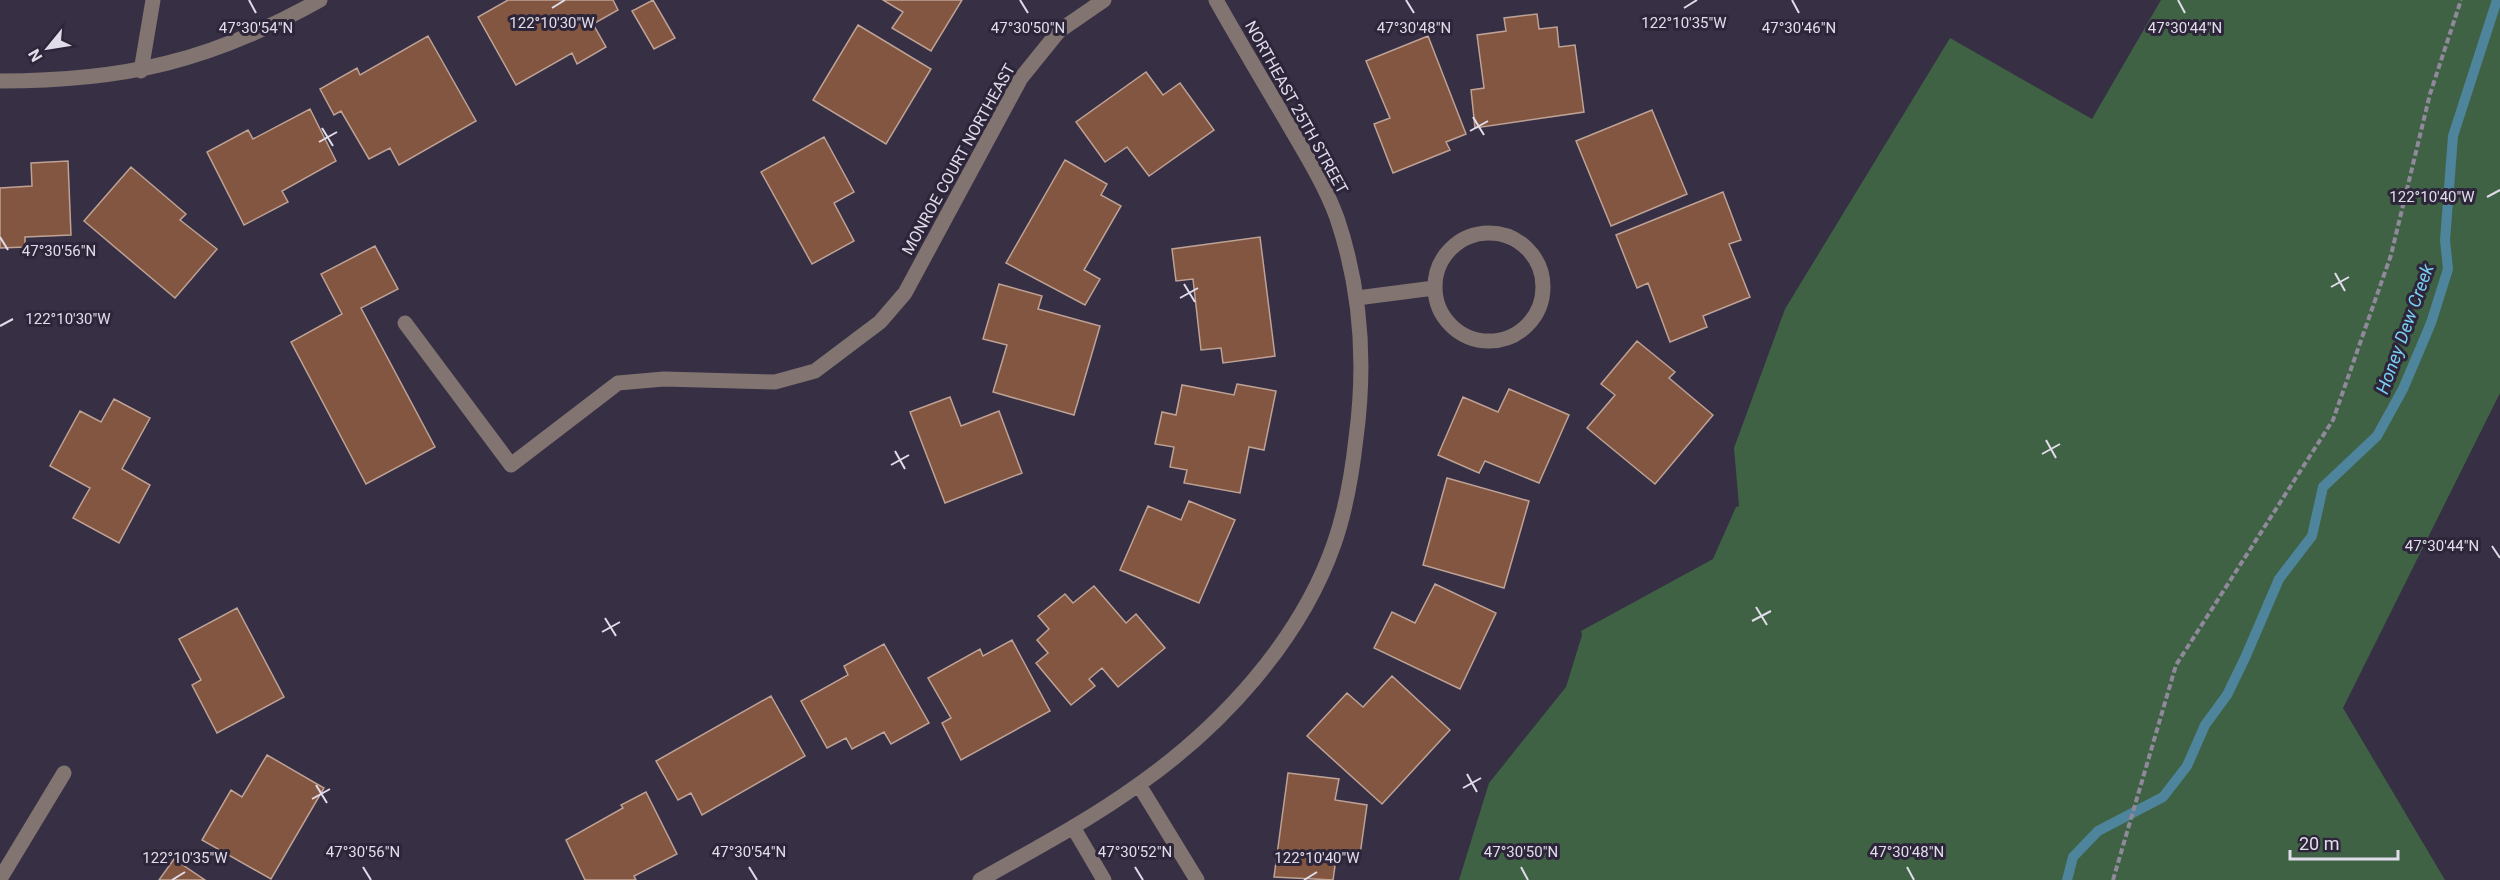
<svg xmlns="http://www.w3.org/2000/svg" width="2500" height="880" viewBox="0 0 2500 880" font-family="Roboto,sans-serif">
<rect width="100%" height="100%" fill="#372f44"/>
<path fill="#3f6245" d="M2161 0H2500V393L2343 708 2445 880H1459L1489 783 1566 687 1582 635 1581 631 1713 559 1736 507 1739 506 1734 448 1785 309 1950 38 2092 119Z"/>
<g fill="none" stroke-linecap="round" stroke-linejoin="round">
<path stroke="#4e859c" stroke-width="10" d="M2067 880 2073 857 2098 831 2163 797 2187 766 2205 725 2227 695 2245 658 2279 579 2312 536 2323 487 2377 436 2403 389 2431 323 2448 269 2445 240 2453 136 2497 0"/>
</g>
<path fill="#835642" stroke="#bea295" stroke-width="1.5" d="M508 0H613L618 10 593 24 606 47 577 64 572 53 516 85 478 17Z
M653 0 675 38 654 49 632 11Z
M883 0H962L931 51 892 28 903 12Z
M1537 14 1539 29 1557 27 1559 47 1575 45 1584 112 1475 128 1471 90 1484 88 1477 35 1506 31 1504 18Z
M858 25 931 69 886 144 813 100Z
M428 36 476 121 399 165 390 148 369 159 341 111 334 115 320 89 357 68 360 75Z
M1428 36 1466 134 1446 142 1450 150 1393 173 1374 124 1390 118 1366 61Z
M1146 72 1163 95 1180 83 1214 130 1149 176 1127 147 1105 162 1076 122Z
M310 109 336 161 282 191 288 202 244 225 207 152 248 130 253 139Z
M1652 110 1687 194 1611 226 1576 141Z
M824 137 854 192 834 203 854 241 812 264 761 172Z
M1065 160 1107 184 1101 195 1121 206 1084 270 1100 279 1085 305 1006 263Z
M68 161 71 235 25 237V247L0 248V188L32 186 31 163Z
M131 167 186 214 180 220 217 249 175 298 84 221Z
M1723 192 1741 240 1729 244 1750 297 1703 316 1707 327 1670 342 1648 283 1637 288 1616 235Z
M1260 237 1275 356 1223 363 1221 348 1201 350 1193 279 1176 281 1172 249Z
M375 246 398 289 361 308 435 447 366 484 291 342 342 314 321 274Z
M999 284 1042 296 1038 309 1100 326 1074 415 993 392 1007 345 983 339Z
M1637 341 1675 372 1669 378 1713 415 1655 484 1587 428 1615 395 1601 384Z
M1237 384 1276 391 1264 450 1249 447 1240 493 1184 483 1187 470 1170 467 1174 447 1155 444 1162 412 1176 415 1182 385 1234 395Z
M1509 389 1569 415 1539 483 1485 461 1479 473 1438 455 1463 397 1498 412Z
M950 397 961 426 999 411 1022 473 945 503 910 412Z
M114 399 150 418 122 469 150 485 119 543 73 518 90 488 50 466 80 411 101 422Z
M1447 478 1529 501 1504 588 1423 565Z
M1189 501 1235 520 1199 603 1120 570 1148 506 1181 520Z
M1435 584 1496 613 1460 689 1374 648 1392 612 1415 623Z
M1094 586 1126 623 1136 614 1165 648 1118 687 1102 668 1089 679 1095 686 1071 705 1036 663 1048 653 1037 640 1049 629 1038 616 1065 594 1073 603Z
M237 608 284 697 217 733 192 685 201 680 179 639Z
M1012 640 1050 711 961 760 942 723 951 718 928 678 980 649 983 656Z
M884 644 929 723 891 744 884 732 852 749 846 738 827 748 801 701 848 675 844 666Z
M1392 676 1450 730 1382 804 1307 736 1347 693 1363 707Z
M771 696 805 756 702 815 691 793 678 800 656 761Z
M267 755 324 788 271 879 202 840 231 790 242 797Z
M1288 773 1339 779 1335 800 1367 805 1360 855 1337 852 1333 880 1274 877Z
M646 792 677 854 634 876 636 880H585L566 840 623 808 621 805Z
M174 859 205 880H159Z"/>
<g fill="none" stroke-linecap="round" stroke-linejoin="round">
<path stroke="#90899b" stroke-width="4" stroke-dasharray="6 3" stroke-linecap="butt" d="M2113 880 2176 665 2333 420 2391 255 2430 94 2461 0"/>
<path stroke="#817471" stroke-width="15" d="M141 71 153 0
M0 81C125 81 211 61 320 0
M1435 287a54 54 0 1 1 108 0a54 54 0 1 1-108 0Z
M1357 298 1434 288
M405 323 511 465 618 383 664 379 775 382 815 371 880 322 905 293 1021 78 1059 31 1104 0
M1139 785 1197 880
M1073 827 1104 880
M0 879 64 773
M980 880C1033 850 1088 821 1138 785 1221 727 1300 641 1334 544 1346 510 1352 474 1356 438 1366 364 1361 289 1337 218 1325 185 1305 153 1287 122 1263 81 1239 41 1216 0"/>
</g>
<path fill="none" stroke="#e1dcea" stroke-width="2" d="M249 0 256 13M1020 0 1028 13M1406 0 1414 13M1792 0 1799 13M2178 0 2185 13M552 8 565 0M1684 8 1697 0M1473 117 1484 135M322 128 333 146M1470 131 1488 121M319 142 337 132M2487 197 2500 190M0 237 8 250M2335 273 2345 291M1184 284 1195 302M2331 287 2349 277M1180 298 1198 288M0 326 13 319M2046 440 2056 458M895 451 905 469M2042 454 2060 444M891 465 909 455M2492 546 2500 558M1756 607 1767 625M605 618 616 636M1752 621 1771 611M602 632 620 622M1467 774 1477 792M316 785 327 803M1463 788 1481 778M312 799 330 789M363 867 371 880M749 867 757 880M1135 867 1143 880M1521 867 1528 880M1907 867 1914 880M172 880 185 872M1304 880 1317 872"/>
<g text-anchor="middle" stroke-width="6" stroke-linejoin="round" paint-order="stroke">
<g font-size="16" fill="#e1dcea" stroke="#2d2539">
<text transform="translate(1297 107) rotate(61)" y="6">NORTHEAST 25TH STREET</text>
<text transform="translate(958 159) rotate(-61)" y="6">MONROE COURT NORTHEAST</text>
</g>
<g font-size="18" font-style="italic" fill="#7ad0f4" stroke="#2d2539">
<text transform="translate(2405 329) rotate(-70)" y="6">Honey Dew Creek</text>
</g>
</g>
<g font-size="15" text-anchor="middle" fill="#e1dcea" stroke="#2d2539" stroke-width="6" stroke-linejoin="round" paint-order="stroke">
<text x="552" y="28">122°10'30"W</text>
<text x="1684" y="28">122°10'35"W</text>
<text x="256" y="33">47°30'54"N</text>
<text x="1028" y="33">47°30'50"N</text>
<text x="1414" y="33">47°30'48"N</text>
<text x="1799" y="33">47°30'46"N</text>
<text x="2185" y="33">47°30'44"N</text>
<text x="2432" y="202">122°10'40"W</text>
<text x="59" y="256">47°30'56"N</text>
<text x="68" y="324">122°10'30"W</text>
<text x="2442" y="551">47°30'44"N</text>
<text x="363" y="857">47°30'56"N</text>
<text x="749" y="857">47°30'54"N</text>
<text x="1135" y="857">47°30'52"N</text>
<text x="1521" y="857">47°30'50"N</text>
<text x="1907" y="857">47°30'48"N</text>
<text x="185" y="863">122°10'35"W</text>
<text x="1317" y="863">122°10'40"W</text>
</g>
<g transform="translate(48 48) rotate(240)" stroke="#2d2539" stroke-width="4.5" paint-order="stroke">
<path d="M0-4.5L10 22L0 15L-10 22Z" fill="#e1dcea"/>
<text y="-9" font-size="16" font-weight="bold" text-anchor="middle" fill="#e1dcea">N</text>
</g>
<path d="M2290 850v9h108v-9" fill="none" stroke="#e1dcea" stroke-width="3"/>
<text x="2299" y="850" font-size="18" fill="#e1dcea" stroke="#2d2539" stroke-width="4.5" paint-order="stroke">20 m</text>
</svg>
